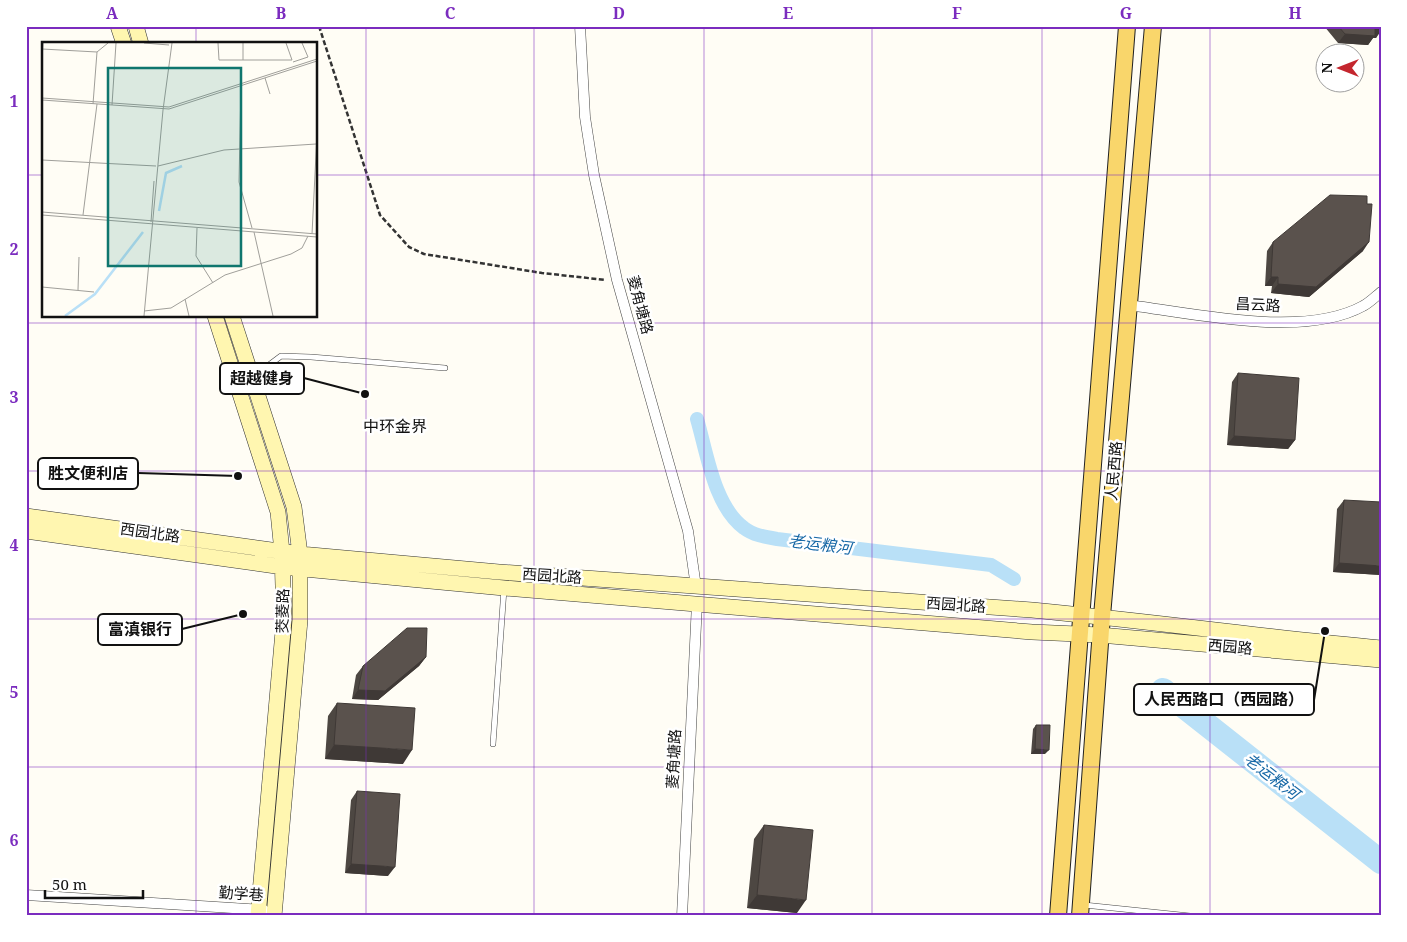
<svg xmlns="http://www.w3.org/2000/svg" width="1407" height="942" viewBox="0 0 1407 942" font-family="'Noto Serif','Noto Sans SC',serif">
<rect width="100%" height="100%" fill="#fffdf5"/>
<g fill="none" stroke-linecap="round" stroke-linejoin="round">
<path stroke="#b9e0f7" stroke-width="14" d="M697 419C707 453 714 506 744 528 753 535 765 537 777 539L991 565 1014 579"/>
<path stroke="#b9e0f7" stroke-width="24" d="M1163 690 1381 862"/>
<defs>
<path id="lane" d="M265 368 281 356 311 357 445 368
M493 744 504 589
M1084 905 1190 916"/>
<path id="street" d="M580 26 585 117 594 175 617 280 688 531 696 587
M1128 305C1193 313 1303 339 1363 306 1369 303 1375 297 1381 292
M26 895 264 910
M682 916 697 603"/>
<path id="secondary" d="M118 26 124 44
M136 26 141 44
M215 316 278 512 282 552 284 620 258 916
M232 316 294 507 300 554V620L274 916
M26 516 300 554 499 572 1032 610C1148 621 1264 637 1381 648
M26 531 283 567 504 588 1032 632 1100 635 1381 660"/>
<path id="primary" d="M1058 916 1127 26
M1080 916 1102 616 1153 26"/>
</defs>
<use href="#lane" stroke="#444" stroke-width="6"/>
<use href="#street" stroke="#444" stroke-width="11"/>
<use href="#secondary" stroke="#333" stroke-width="16"/>
<use href="#primary" stroke="#222" stroke-width="18"/>
<path stroke="#333" stroke-width="2.5" stroke-dasharray="5 2.5" stroke-linecap="butt" d="M319 26 380 215 409 247 424 254 542 273 606 280"/>
<use href="#lane" stroke="#fff" stroke-width="5"/>
<use href="#street" stroke="#fff" stroke-width="10"/>
<use href="#secondary" stroke="#fff6b0" stroke-width="15"/>
<use href="#primary" stroke="#f9d66b" stroke-width="16"/>
</g>
<path fill="#4d4742" d="M1324 26H1381L1376 38H1373L1368 45 1338 43Z
M1381 146V167L1379 165Z
M1273 242 1363 251 1309 297 1271 293 1272 286H1265L1267 251Z
M1238 373 1295 440 1288 449 1227 445 1232 382Z
M1344 500 1381 575 1333 572 1337 509Z
M426 657 419 666 378 700 352 699 356 675 363 666Z
M337 703 403 764 325 759 328 716Z
M1036 725 1045 754H1031L1033 729Z
M357 791 388 876 345 873 351 800Z
M764 825 797 913 747 908 754 839Z"/>
<path fill="#3f3936" d="M1375 29H1381V31L1376 38H1373L1368 45 1338 43 1345 34Z
M1369 242 1363 251 1309 297 1271 293 1278 284Z
M1271 277H1278L1272 286H1265Z
M1234 436 1295 440 1288 449 1227 445Z
M1339 563 1381 566V575L1333 572Z
M426 657 419 666 378 700 352 699 358 690Z
M334 745 412 750 403 764 325 759Z
M1035 749 1049 750 1045 754H1031Z
M351 864 395 867 388 876 345 873Z
M757 895 806 900 797 913 747 908Z"/>
<path fill="#5a524d" stroke="#3f3936" d="M1338 26H1381V29H1375V36L1345 34Z
M1330 195 1367 196V204H1372L1369 242 1316 287 1278 284V277H1271L1273 242Z
M1238 373 1299 378 1295 440 1234 436Z
M1344 500 1381 502V566L1339 563Z
M407 628H427L426 657 385 691 358 690 363 666Z
M337 703 415 708 412 750 334 745Z
M1036 725H1050L1049 750 1035 749Z
M357 791 400 794 395 867 351 864Z
M764 825 813 830 806 900 757 895Z"/>
<path fill="none" stroke="#7b2cbf" stroke-width="1" stroke-opacity="0.55" d="M196 26V44M366 26V916M534 26V916M704 26V916M872 26V916M1042 26V916M1210 26V916M26 175H44M316 175H1381M196 316V916M26 323H1381M26 471H1381M26 619H1381M26 767H1381"/>
<g text-anchor="middle" stroke-width="5" stroke-linejoin="round" paint-order="stroke">
<g font-size="15" fill="#111" stroke="#fff">
<text transform="translate(640 305) rotate(75)" y="5">菱角塘路</text>
<text transform="translate(1258 305) rotate(3)" y="5">昌云路</text>
<text transform="translate(1114 471) rotate(-85)" y="5">人民西路</text>
<text transform="translate(150 533) rotate(8)" y="5">西园北路</text>
<text transform="translate(552 576) rotate(4)" y="5">西园北路</text>
<text transform="translate(956 605) rotate(4)" y="5">西园北路</text>
<text transform="translate(283 611) rotate(-89)" y="5">茭菱路</text>
<text transform="translate(1230 647) rotate(5)" y="5">西园路</text>
<text transform="translate(674 759) rotate(-87)" y="5">菱角塘路</text>
<text transform="translate(241 894) rotate(4)" y="5">勤学巷</text>
</g>
<g font-size="16" fill="#111" stroke="#fff">
<text x="395" y="432">中环金界</text>
</g>
<g font-size="16" font-style="italic" fill="#1768a6" stroke="#fff">
<text transform="translate(820 544) rotate(7)" y="6">老运粮河</text>
<text transform="translate(1272 776) rotate(38)" y="6">老运粮河</text>
</g>
</g>
<g transform="translate(42 42)">
<rect width="275" height="275" fill="#fffdf5"/>
<path fill="none" stroke="#b9e0f7" stroke-width="2.5" d="M117 169 124 131 140 124M23 274 53 252 101 190"/>
<path fill="none" stroke="#a09f9a" stroke-width="1" d="M102 1 127 3M176 1 177 18H250M244 1 250 18M0 7 55 10 66 1M0 18 1 1M201 18V1M251 20 266 15 260 1M223 36 228 52M199 44 197 140 210 186M0 56 127 65 275 17M0 58 127 67 275 19M51 62 55 10M70 63 74 1M0 118 114 124M116 124 182 108 274 102M0 170 275 192M0 173 275 195M41 173 55 62M109 180 112 139M155 186 154 214 171 241M212 190 231 274M270 192 275 92M0 245 52 250M36 248 37 215M143 257 147 274M102 269 129 266 183 233 249 212 260 206 266 194M102 274 121 68 130 1"/>
<path fill="#0f766e" fill-opacity="0.15" stroke="#0f766e" stroke-width="2.5" d="M66 26H199V224H66Z"/>
<rect width="275" height="275" fill="none" stroke="#111" stroke-width="2.5"/>
</g>
<path fill="none" stroke="#111" stroke-width="2" d="M365 394L304 378M238 476L138 473M243 614L182 629M1325 631L1314 700"/>
<g fill="#111" stroke="#fff" stroke-width="2">
<circle cx="365" cy="394" r="5"/>
<circle cx="238" cy="476" r="5"/>
<circle cx="243" cy="614" r="5"/>
<circle cx="1325" cy="631" r="5"/>
</g>
<g fill="#fff" stroke="#111" stroke-width="2">
<rect x="220" y="363" width="84" height="31" rx="5"/>
<rect x="38" y="458" width="100" height="31" rx="5"/>
<rect x="98" y="614" width="84" height="31" rx="5"/>
<rect x="1134" y="684" width="180" height="31" rx="5"/>
</g>
<g font-size="16" text-anchor="middle" font-weight="bold" fill="#111">
<text x="262" y="384">超越健身</text>
<text x="88" y="479">胜文便利店</text>
<text x="140" y="635">富滇银行</text>
<text x="1224" y="705">人民西路口（西园路）</text>
</g>
<rect width="1407" height="942" fill="none" stroke="#ffffff" stroke-width="55"/>
<g transform="translate(1340 68) rotate(270)"><circle r="24" fill="#ffffff" stroke="#a0a0a0"/>
<path d="M0-4L9 19L0 12L-9 19Z" fill="#c4262e"/>
<text y="-8" font-size="14" font-weight="bold" text-anchor="middle" fill="#111111">N</text>
</g>
<path d="M45 890v8h98v-8" fill="none" stroke="#111111" stroke-width="2.5"/>
<text x="52" y="890" font-size="15" fill="#111111" stroke="#ffffff" stroke-width="4" paint-order="stroke">50 m</text>
<rect x="28" y="28" width="1352" height="886" fill="none" stroke="#7b2cbf" stroke-width="2"/>
<g font-size="16" text-anchor="middle" font-weight="bold" fill="#7b2cbf">
<text x="112" y="19">A</text>
<text x="281" y="19">B</text>
<text x="450" y="19">C</text>
<text x="619" y="19">D</text>
<text x="788" y="19">E</text>
<text x="957" y="19">F</text>
<text x="1126" y="19">G</text>
<text x="1295" y="19">H</text>
<text x="14" y="107">1</text>
<text x="14" y="255">2</text>
<text x="14" y="403">3</text>
<text x="14" y="551">4</text>
<text x="14" y="698">5</text>
<text x="14" y="846">6</text>
</g>
</svg>
